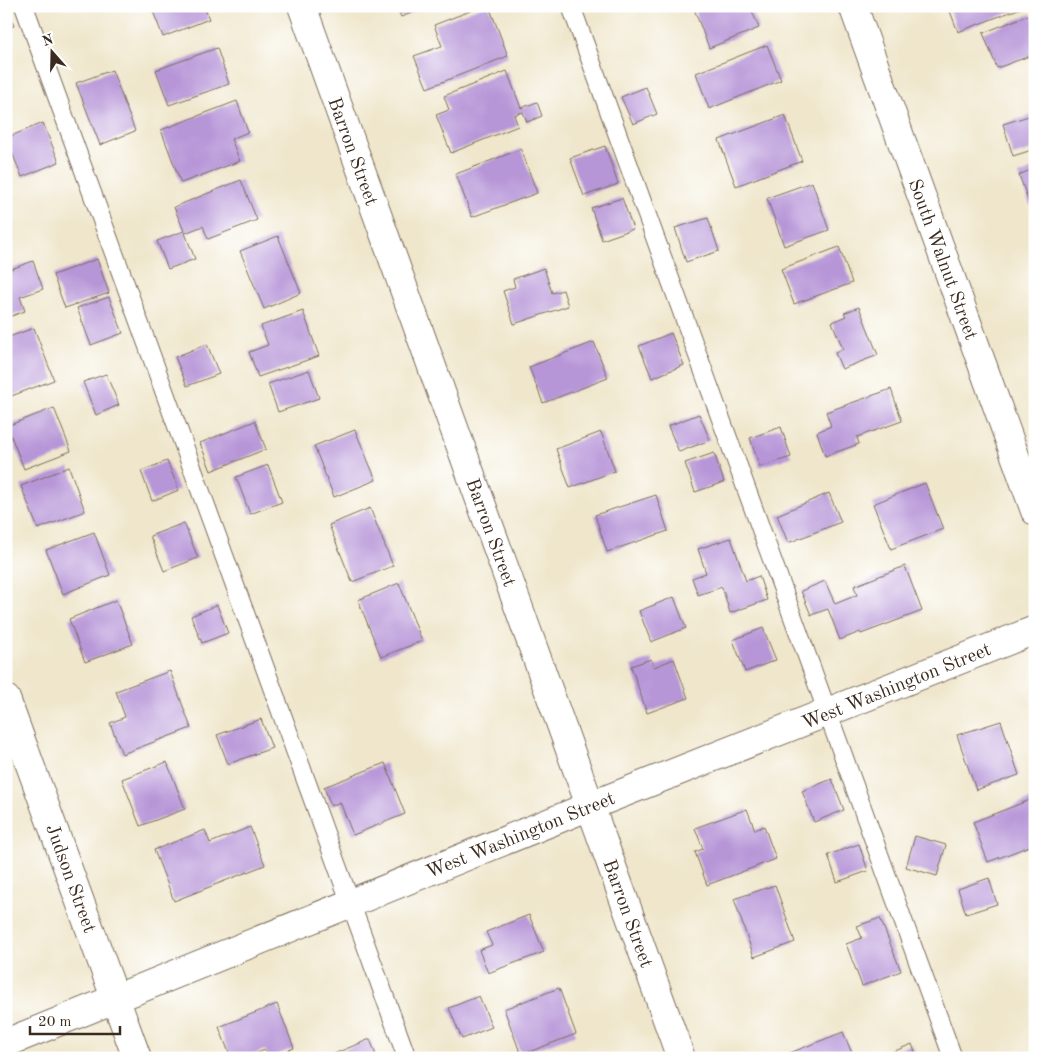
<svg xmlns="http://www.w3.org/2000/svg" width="1041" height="1064" viewBox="0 0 1041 1064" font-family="'Old Standard TT',serif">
<rect width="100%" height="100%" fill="#fff"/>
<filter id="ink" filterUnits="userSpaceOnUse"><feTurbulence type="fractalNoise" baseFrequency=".02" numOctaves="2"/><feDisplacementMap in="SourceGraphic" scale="10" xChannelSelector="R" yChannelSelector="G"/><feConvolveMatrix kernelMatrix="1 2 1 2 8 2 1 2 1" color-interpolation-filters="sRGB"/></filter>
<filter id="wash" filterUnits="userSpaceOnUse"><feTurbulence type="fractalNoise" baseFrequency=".0096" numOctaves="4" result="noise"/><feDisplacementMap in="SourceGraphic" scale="20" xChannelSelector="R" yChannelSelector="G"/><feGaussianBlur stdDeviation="1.12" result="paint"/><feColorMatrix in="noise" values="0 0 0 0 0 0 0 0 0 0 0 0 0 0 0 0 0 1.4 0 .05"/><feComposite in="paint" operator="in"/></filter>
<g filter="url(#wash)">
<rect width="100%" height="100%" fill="#efe6cb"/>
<g id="blocks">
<path fill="#b796d8" d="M6 6 14 26 6 29Z
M151 6H204L209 19 163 37Z
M396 6H430L401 17Z
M483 6H489L508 56 427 88 414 56 442 46 434 25Z
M693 6H750L759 28 709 48Z
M948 6H1026L958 32Z
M1031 14 1035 23V54L997 68 983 33Z
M767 45 781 80 709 109 696 73Z
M217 48 229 84 169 105 156 70Z
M112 70 135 131 100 145 76 83Z
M507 71 521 108 537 102 542 116 527 122 523 112 514 115 518 126 451 153 436 115 449 110 444 96Z
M646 87 657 114 633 124 621 97Z
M237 101 248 132 231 139 240 161 181 183 161 130Z
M1035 114V149L1013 156 1003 124Z
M785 115 802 161 736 186 719 140Z
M43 123 59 162 22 177 6 138Z
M605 146 618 184 584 196 570 158Z
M521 149 537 193 472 217 456 174Z
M1035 168V203L1030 205 1019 175Z
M241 180 257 220 208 239 203 226 185 233 195 259 168 269 157 241 184 231 174 207Z
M812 182 829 230 784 246 767 198Z
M622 198 633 229 602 240 591 208Z
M708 218 719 251 686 262 675 228Z
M278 236 301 293 264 309 240 251Z
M839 247 852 283 794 304 781 269Z
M97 259 109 293 65 308 53 275Z
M33 261 43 289 20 297 25 311 6 318V271Z
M544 268 552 293 563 290 568 306 514 324 503 291 515 287 513 279Z
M109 297 123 333 91 345 77 308Z
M859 307 878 355 842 369 835 353 843 349 832 322 846 316 844 313Z
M303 311 319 356 258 377 249 352 268 345 261 326Z
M34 328 54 380 6 398V338Z
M671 333 684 365 652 378 639 346Z
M594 342 608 378 543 403 529 367Z
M207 344 219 374 187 386 175 357Z
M309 370 319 398 278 412 268 384Z
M106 374 119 405 96 415 83 382Z
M891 389 902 421 857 437 859 444 825 456 817 432 831 426 826 412Z
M54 408 71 451 24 469 7 426Z
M699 414 710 440 679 452 668 426Z
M255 421 266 449 211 471 200 443Z
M781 427 791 457 760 467 750 438Z
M355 430 376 480 334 497 314 446Z
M601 432 615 471 570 488 556 449Z
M714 453 724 482 695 492 685 463Z
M167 461 179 490 152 501 141 471Z
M268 465 282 502 250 514 236 477Z
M69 467 85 511 38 529 21 486Z
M925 483 943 529 891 549 873 504Z
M829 493 841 522 788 543 777 515Z
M656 495 668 531 607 552 595 515Z
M370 508 393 566 352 582 329 525Z
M184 523 198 558 164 571 150 536Z
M94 532 110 575 63 594 46 550Z
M731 538 746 581 759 576 767 600 730 613 722 587 698 595 692 578 706 573 698 549Z
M905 566 922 611 861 634 860 632 840 640 828 609 811 615 801 591 825 581 835 604 857 595 854 586Z
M399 583 422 641 381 657 358 600Z
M674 597 686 628 651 642 639 611Z
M116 600 133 644 85 662 69 619Z
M217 605 228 633 202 643 191 616Z
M763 628 776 660 745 672 733 640Z
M651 659 654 667 674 659 688 698 647 713 631 666Z
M170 671 191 728 122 754 110 723 125 717 116 691Z
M261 719 272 748 228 764 217 735Z
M1001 721 1019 775 976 790 957 735Z
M167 762 185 809 140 826 122 779Z
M385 763 405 814 353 835 340 802 331 806 324 787Z
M832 779 844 810 814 822 802 791Z
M1035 798V844L988 862 973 822Z
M747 809 755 830 764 826 776 859 707 885 695 852 703 849 695 828Z
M250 827 265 865 174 901 154 850 205 830 210 843Z
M915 836 946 845 937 876 906 867Z
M859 844 868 871 837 882 828 855Z
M989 878 997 904 966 914 958 889Z
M775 885 795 942 754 957 734 899Z
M529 915 544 952 488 973 479 950 492 945 486 932Z
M880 918 901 971 862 986 846 944 862 938 857 926Z
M559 988 576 1034 521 1055 504 1009Z
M479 996 492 1027 462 1039 449 1008Z
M277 1004 294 1048 269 1058 265 1050 245 1058H231L219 1027Z
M843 1032 854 1058H777Z
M370 1039 377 1058H324Z
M912 1044 917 1058H878Z"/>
</g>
</g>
<g filter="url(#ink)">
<use href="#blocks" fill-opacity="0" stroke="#7a6c5b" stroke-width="1"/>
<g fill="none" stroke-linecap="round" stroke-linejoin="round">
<defs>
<path id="lane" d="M24 6 407 1058
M571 6 953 1058"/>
<path id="street" d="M302 6 681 1058
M853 6 1035 511
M6 699 137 1058
M6 1043 590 806 1035 630"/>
</defs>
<use href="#lane" stroke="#7a6c5b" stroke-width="20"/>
<use href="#street" stroke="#7a6c5b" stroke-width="30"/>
<use href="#lane" stroke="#fff" stroke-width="18"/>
<use href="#street" stroke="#fff" stroke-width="28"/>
</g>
</g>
<g text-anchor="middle" stroke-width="5" stroke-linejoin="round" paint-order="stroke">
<g font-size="19" fill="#3b2a1e" stroke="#fff">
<text transform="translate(354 151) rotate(70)" y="7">Barron Street</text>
<text transform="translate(944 259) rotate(70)" y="7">South Walnut Street</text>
<text transform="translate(492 532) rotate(70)" y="7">Barron Street</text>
<text transform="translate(896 685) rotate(-22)" y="7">West Washington Street</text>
<text transform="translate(520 834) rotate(-22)" y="7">West Washington Street</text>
<text transform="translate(72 878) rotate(70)" y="7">Judson Street</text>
<text transform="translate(629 913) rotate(70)" y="7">Barron Street</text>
</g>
</g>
<rect width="1041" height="1064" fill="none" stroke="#fff" stroke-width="25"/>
<g transform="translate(52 52) rotate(340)" stroke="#ffffff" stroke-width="4" paint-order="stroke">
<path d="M0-4L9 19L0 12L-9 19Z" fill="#3b2a1e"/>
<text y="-8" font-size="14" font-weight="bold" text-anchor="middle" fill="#3b2a1e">N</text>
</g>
<path d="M30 1026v8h90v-8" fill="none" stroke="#3b2a1e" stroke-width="2.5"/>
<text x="38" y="1026" font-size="15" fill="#3b2a1e" stroke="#ffffff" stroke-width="4" paint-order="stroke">20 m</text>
</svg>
